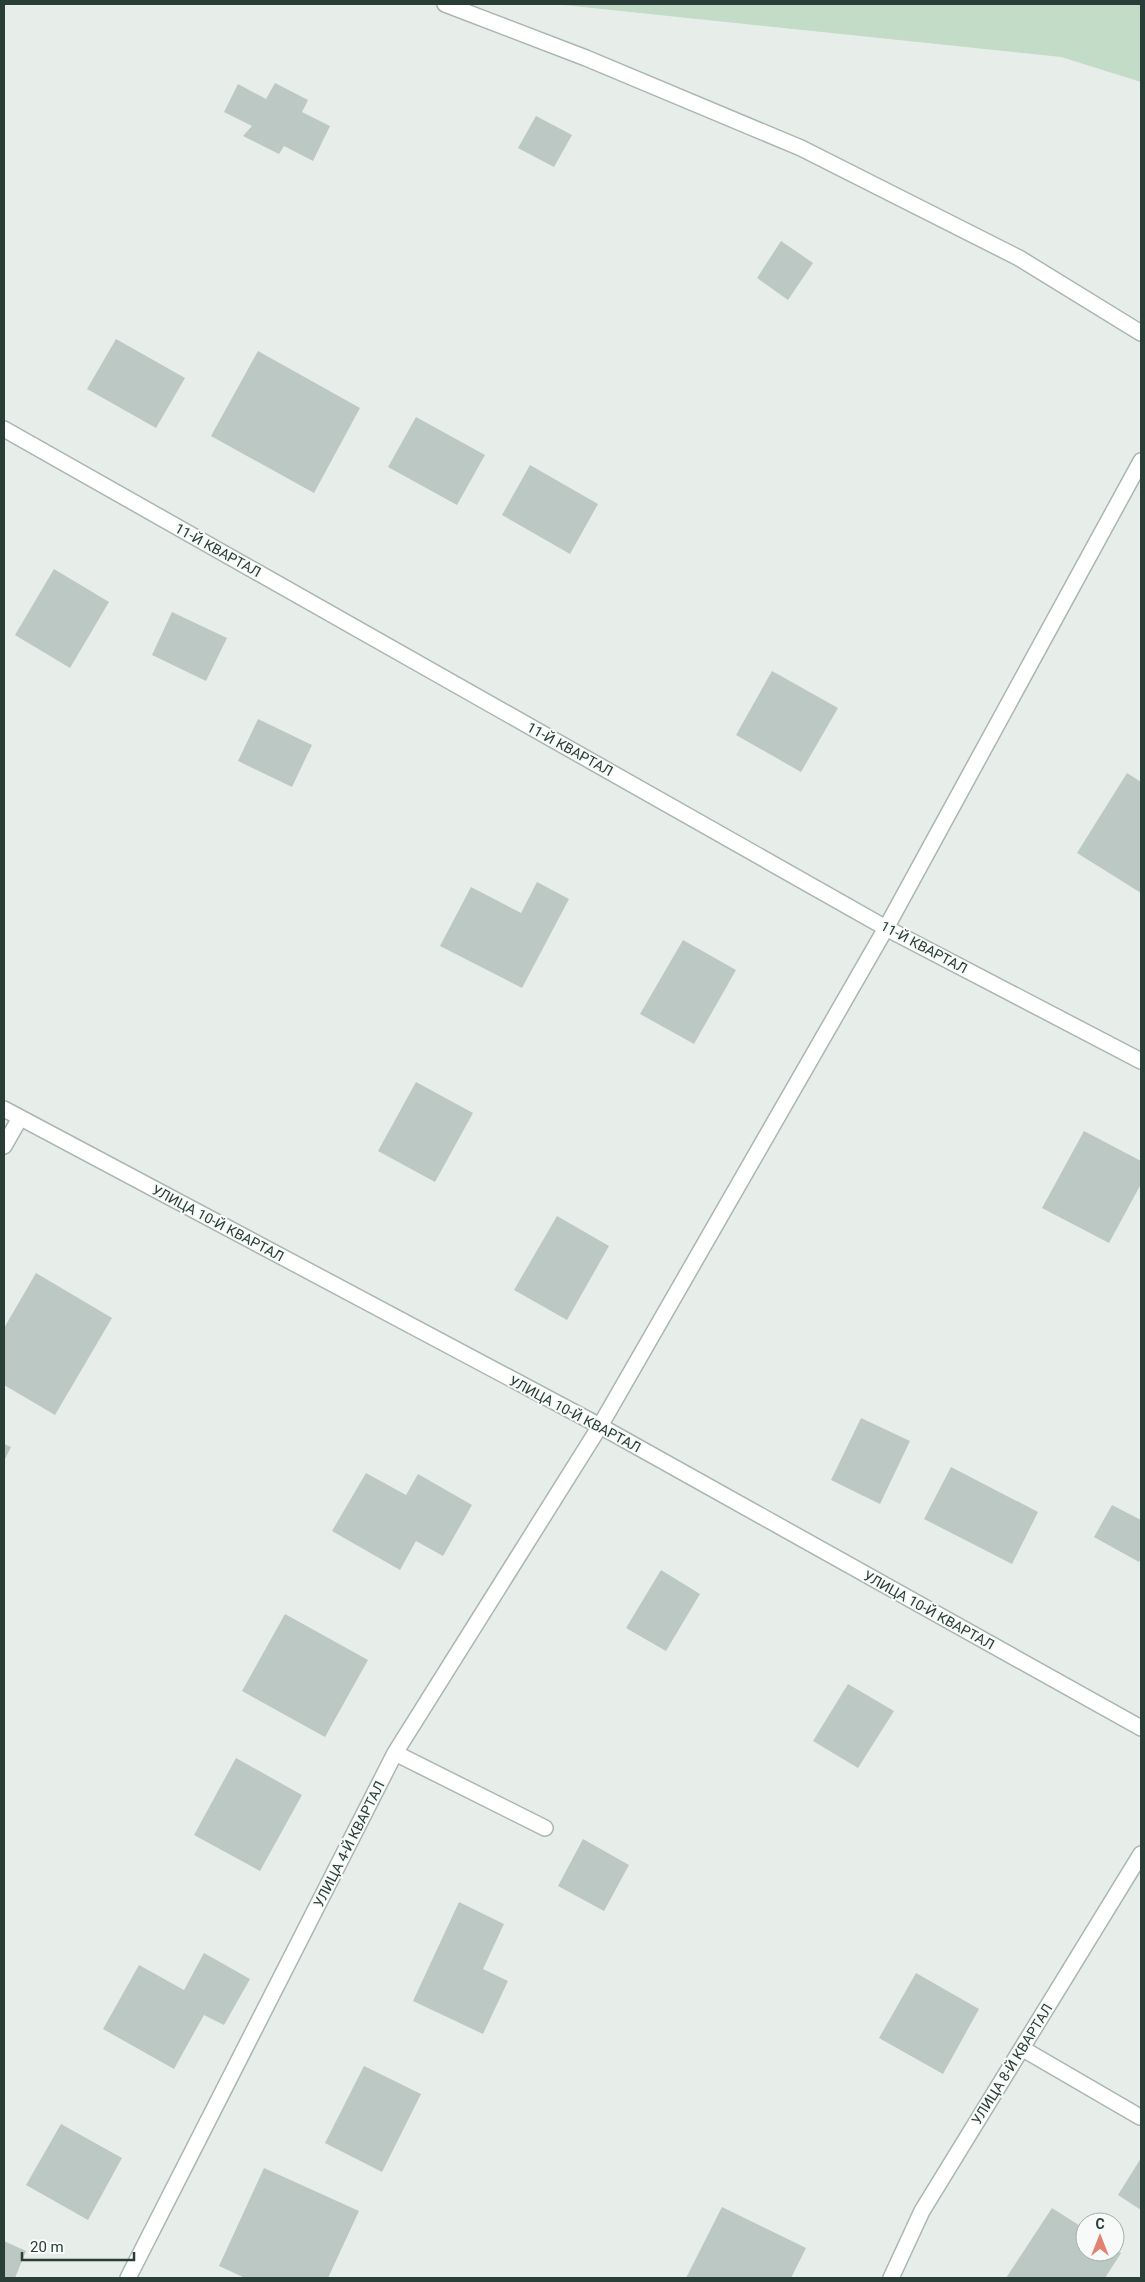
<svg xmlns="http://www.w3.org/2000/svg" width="1145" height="2282" viewBox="0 0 1145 2282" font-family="Roboto,sans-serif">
<rect width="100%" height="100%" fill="#e7eeea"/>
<path fill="#c3dcc7" d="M554 4H1141V82L1061 57Z"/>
<path fill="#bcc8c3" d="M275 83 308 100 302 112 330 126 313 161 284 146 279 154 243 136 252 126 224 112 238 84 266 99Z
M536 116 572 135 554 167 518 148Z
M781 241 813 263 788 300 757 278Z
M116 339 185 378 156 428 87 389Z
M258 351 360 408 314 493 211 436Z
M416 417 485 455 457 505 388 467Z
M530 465 598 504 570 554 502 515Z
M54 569 109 602 70 668 15 635Z
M172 612 227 638 206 681 152 655Z
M772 671 838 708 801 772 736 735Z
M258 719 312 745 292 787 238 761Z
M1127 773 1141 782V893L1077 853Z
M537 882 569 899 522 988 440 946 471 887 521 913Z
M683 940 736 970 694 1044 640 1014Z
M416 1082 473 1113 435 1182 378 1151Z
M1084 1131 1141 1161V1184L1109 1243 1042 1208Z
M557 1216 609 1246 567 1320 514 1290Z
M36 1273 112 1318 55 1415 4 1385V1328Z
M861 1418 910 1441 880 1504 831 1480Z
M4 1444 11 1447 4 1461Z
M951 1467 1038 1512 1012 1564 924 1519Z
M366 1473 406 1495 418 1474 472 1505 443 1556 416 1541 400 1570 332 1531Z
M1112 1505 1141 1520V1558L1139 1562 1094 1537Z
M661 1570 700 1594 666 1651 626 1628Z
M285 1614 368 1660 325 1737 242 1691Z
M848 1684 894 1711 858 1768 813 1741Z
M236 1758 302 1795 260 1871 194 1835Z
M583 1839 629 1865 604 1911 558 1886Z
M459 1902 504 1924 483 1969 508 1981 483 2034 413 2001Z
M204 1953 250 1979 224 2025 204 2015 174 2069 103 2029 139 1965 184 1990Z
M916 1973 979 2009 943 2074 879 2038Z
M364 2066 421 2094 382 2172 325 2143Z
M61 2124 122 2158 88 2220 26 2185Z
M1141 2158V2210L1118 2195Z
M264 2168 359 2211 328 2278H245L219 2266Z
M722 2207 806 2248 791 2278H686Z
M1052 2208 1085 2229V2252H1115V2249L1121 2253 1105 2278H1006Z
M4 2241 26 2251 15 2278H4Z"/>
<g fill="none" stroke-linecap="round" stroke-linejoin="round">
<defs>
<path id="minor" d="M445 4 586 58 801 148 1019 258 1141 333
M4 429 886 928 1141 1061
M4 1109 600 1426 1141 1728
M4 1146 20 1118
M395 1753 545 1828
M1023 2049 1140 2117
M128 2278 395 1753 600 1426 886 928 1141 461
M891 2278 922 2211 1141 1854"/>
</defs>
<use href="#minor" stroke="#aab6b0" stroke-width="18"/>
<use href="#minor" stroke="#fff" stroke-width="15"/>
</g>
<g text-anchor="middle" stroke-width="4" stroke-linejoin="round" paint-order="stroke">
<g font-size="14" fill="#283e36" stroke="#f7faf8">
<text transform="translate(218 550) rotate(29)" y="5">11-Й КВАРТАЛ</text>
<text transform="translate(570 749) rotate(29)" y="5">11-Й КВАРТАЛ</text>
<text transform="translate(924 947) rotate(28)" y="5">11-Й КВАРТАЛ</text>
<text transform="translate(218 1223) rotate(28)" y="5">УЛИЦА 10-Й КВАРТАЛ</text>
<text transform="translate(575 1414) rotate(28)" y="5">УЛИЦА 10-Й КВАРТАЛ</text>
<text transform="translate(929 1610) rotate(29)" y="5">УЛИЦА 10-Й КВАРТАЛ</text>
<text transform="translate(349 1844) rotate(-63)" y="5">УЛИЦА 4-Й КВАРТАЛ</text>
<text transform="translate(1012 2064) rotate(-58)" y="5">УЛИЦА 8-Й КВАРТАЛ</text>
</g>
</g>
<rect width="1145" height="2282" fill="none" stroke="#283e36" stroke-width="10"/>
<g transform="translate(1100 2237)"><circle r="24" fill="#f7faf8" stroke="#a4afaa"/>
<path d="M0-4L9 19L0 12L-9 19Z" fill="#e18171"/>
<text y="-8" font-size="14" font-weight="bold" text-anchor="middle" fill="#283e36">С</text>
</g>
<path d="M22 2252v8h112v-8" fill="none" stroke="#283e36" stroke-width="2.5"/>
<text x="30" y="2252" font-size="15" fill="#283e36" stroke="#f7faf8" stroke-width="4" paint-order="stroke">20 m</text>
</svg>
